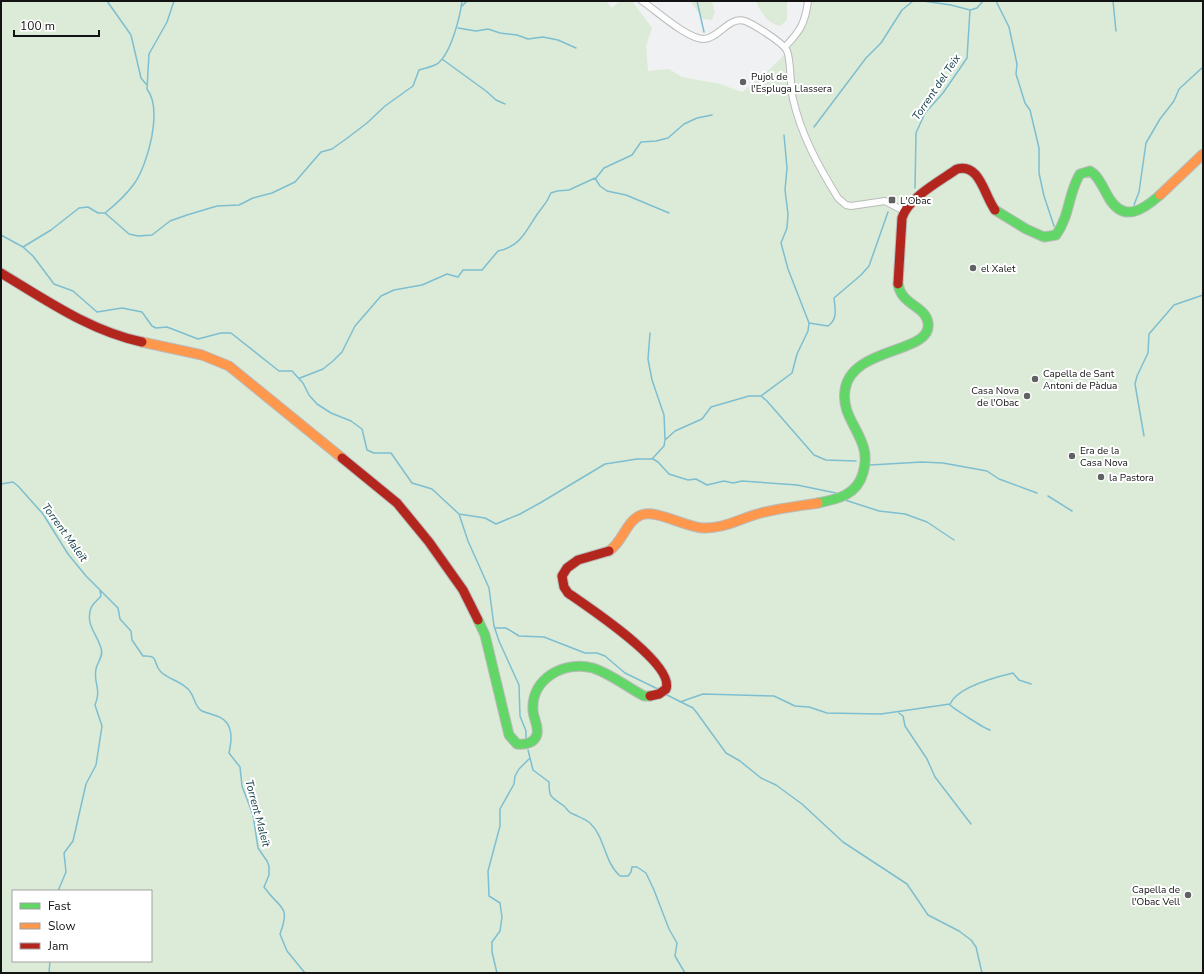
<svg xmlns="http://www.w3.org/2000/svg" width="1204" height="974" viewBox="0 0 1204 974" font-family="'Nunito Sans',sans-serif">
<rect width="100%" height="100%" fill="#eff1f3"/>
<path fill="#dcebd7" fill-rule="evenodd" d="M1 1H606L612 8 620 1H632L652 28 646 46 648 71 669 69 682 77 720 84 742 92C761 78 793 51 803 28 806 20 807 10 809 1H1203V973H1ZM13 891H151V961H13Z
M690 1H712L715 12 712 20 703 19Z
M756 1H787V20L780 26C767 23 761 13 756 1Z"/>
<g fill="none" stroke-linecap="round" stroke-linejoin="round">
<path stroke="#7dbed1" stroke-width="1.5" d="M107 1 131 35 141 78 146 84
M697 1 704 32
M923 1 951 5 970 10
M996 1 1009 27 1017 64 1016 74 1025 103 1030 110 1039 148V173L1044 196 1054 226
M1113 1 1116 31
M461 7 467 1
M458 28 476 31 488 29 500 33 517 35 528 39 543 37 558 40 576 48
M442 59 486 91 496 100 505 104
M814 127 866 58 881 43 902 10 913 1
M596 178 604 168 632 155 641 142 656 141 668 138 684 124 697 118 712 115
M915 188 916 133 925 113 943 93 967 58 970 10 977 8 983 1
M1134 205 1139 192 1146 143 1160 119 1174 101 1179 89 1203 67
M105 213 129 234 138 236 152 235 170 221 187 215 217 206 239 205 253 198 272 193 295 182 321 152 332 149 346 139 367 123 385 106 413 86 419 70C425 68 432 67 437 64 451 54 460 17 462 1
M1 235 23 247 33 256 54 284 73 291 97 312 122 308 142 312 152 326 156 328 167 327 198 339 221 333H231L279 371H292L303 383 309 395 317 404 331 413 351 421 362 429 367 450 374 453H391L412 483 432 489 459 514 468 541 489 588 494 626 499 641 519 685 520 716 526 731V738
M23 247 51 230 79 208 88 207 98 213H105C115 205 126 195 134 184 148 164 163 110 147 89L149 54 167 22 174 1
M809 323 828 326C838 319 835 309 834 298L861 275 869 266 888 212
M650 333 648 359 652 380 664 415 665 439
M300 378 323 369 333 361 342 352 355 326 381 296 394 290 422 285 447 274 458 277 463 270H482L498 251C519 247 525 233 536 216 542 207 546 205 551 193L557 191 569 190 595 178 600 186 607 191 626 195 669 213
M761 396 792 373 797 354 808 331 809 323 788 269 781 243 787 228 788 214 785 190 787 168 784 135
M1144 436 1135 384 1137 376 1148 353 1149 334 1174 305 1203 295
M653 459 658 462 669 474 688 480 696 479 707 485 724 481 733 483 742 481 797 485 836 493
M870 465 922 462 943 463 987 471 999 479 1037 493
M1 484 13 482 18 486 43 514 68 554 86 576 118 608 120 619 131 631 132 640 143 656C160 655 152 663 161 672 169 680 185 682 191 693 195 699 195 707 202 711 211 715 221 715 227 723 233 732 231 743 229 753L240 767 242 786 253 815 258 848 267 861 269 866V875L264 887C280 910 291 904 280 934L287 951 305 973
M1048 496 1072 511
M845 500 879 511 905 514 927 522 954 540
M459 514 485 518 496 524 520 514 540 503 605 464 637 459H652L664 446 665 440 675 431 702 419 711 407 749 396H761L767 401 814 455 826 460 856 461
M495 628H506L519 636 544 637 585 653H597L605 656 625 673 660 690
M665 694 693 708 697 713 726 753 740 761 761 778 776 785 802 804 843 842 907 884 928 915 959 931 971 940 976 947 982 973
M680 702 703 694 774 696 795 706 809 707 827 713 881 714 950 704C958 687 996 677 1013 673L1019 680 1031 684
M950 705C953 708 985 729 990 730
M899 713 903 716 905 726 927 759 935 777 971 824
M528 750 533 770 549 782C549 798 551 797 564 806 567 809 569 813 573 814 579 817 584 818 590 823 605 837 604 862 620 876H628L631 872 632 867H637L646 873 654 890 669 929 677 943 675 956 685 973
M58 891 66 872 64 853 73 841 86 784 96 765 102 726 95 705C102 689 93 683 96 669 97 662 104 657 101 648 97 634 85 624 91 608 93 603 98 600 101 596L100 591
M49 973 50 961
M497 973 492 952V942L500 931 502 917 500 903 489 896 488 871 500 826V809L514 784 515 776 519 769 529 759"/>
<defs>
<path id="street" d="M642 1C657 11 687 39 704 39 719 38 729 16 745 21 753 24 784 43 787 51 791 59 790 87 793 99 801 135 819 167 838 198L846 205 851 206 885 201 904 211
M785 47C800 31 805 24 808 1"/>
<path id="fast" d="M995 210 1026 229 1044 237 1056 235C1070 216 1068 193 1080 174L1090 171 1094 174C1101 181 1104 190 1109 198 1124 223 1143 210 1160 195
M818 503C838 499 857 495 863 473 874 438 840 422 845 390 851 346 933 354 928 323 926 306 901 305 898 284
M478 620 485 635 509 735 517 744C525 745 535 743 537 734 539 726 533 718 533 710 531 679 564 660 593 668 611 674 627 687 644 696H650"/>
<path id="slow" d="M1160 195 1203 154
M142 342 202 355 229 366 342 458
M609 551C623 542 626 521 641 515 655 509 685 527 703 528 724 529 741 518 761 513 780 508 799 506 818 503"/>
<path id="jam" d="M1 273C46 300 90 331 142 342
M898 284 902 218C908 198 940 181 957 169 980 163 984 195 995 210
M342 458 397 503 429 542 463 590 478 620
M609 551 578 560 567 568 562 576 564 587 568 593C588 607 675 664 666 689L659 694 650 696"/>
</defs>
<use href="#street" stroke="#b9babb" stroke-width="8"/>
<use href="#fast" stroke="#b9babb" stroke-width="11"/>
<use href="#slow" stroke="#b9babb" stroke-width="11"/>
<use href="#jam" stroke="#b9babb" stroke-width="11"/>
<use href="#street" stroke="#fdfdfd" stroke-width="6"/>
<use href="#fast" stroke="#63d668" stroke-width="9"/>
<use href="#slow" stroke="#ff974d" stroke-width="9"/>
<use href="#jam" stroke="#b3261e" stroke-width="9"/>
</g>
<g fill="#606162" stroke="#fff" stroke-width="1.5">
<circle cx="743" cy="82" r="4"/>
<rect x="888" y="196" width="8" height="8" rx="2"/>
<circle cx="973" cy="268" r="4"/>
<circle cx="1035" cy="379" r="4"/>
<circle cx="1027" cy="396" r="4"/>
<circle cx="1072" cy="456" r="4"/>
<circle cx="1101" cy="477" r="4"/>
<circle cx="1188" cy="895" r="4"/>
</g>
<g text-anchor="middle" stroke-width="4" stroke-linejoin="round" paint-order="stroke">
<g font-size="10" fill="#131314" stroke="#fff" text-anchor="start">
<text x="751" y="80">Pujol de<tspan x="751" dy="12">l'Espluga Llassera</tspan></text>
<text x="900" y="204">L'Obac</text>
<text x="981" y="272">el Xalet</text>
<text x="1043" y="377">Capella de Sant<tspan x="1043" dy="12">Antoni de Pàdua</tspan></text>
<text x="1019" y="394" text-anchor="end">Casa Nova<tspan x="1019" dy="12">de l'Obac</tspan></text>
<text x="1080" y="454">Era de la<tspan x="1080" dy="12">Casa Nova</tspan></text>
<text x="1109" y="481">la Pastora</text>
<text x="1180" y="893" text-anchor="end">Capella de<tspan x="1180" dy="12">l'Obac Vell</tspan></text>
</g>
<g font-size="11" font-style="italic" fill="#0d3843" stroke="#fff">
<text transform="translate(936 87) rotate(-56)" y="4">Torrent del Teix</text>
<text transform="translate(65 532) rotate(54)" y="4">Torrent Maleït</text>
<text transform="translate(258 813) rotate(75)" y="4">Torrent Maleït</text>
</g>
</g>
<rect width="1204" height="974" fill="none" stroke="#131314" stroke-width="4"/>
<rect x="12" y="890" width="140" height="72" fill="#ffffff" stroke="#a1a1a1"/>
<rect x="20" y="903" width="20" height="6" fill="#63d668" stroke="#a1a1a1"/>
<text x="48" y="910" font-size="12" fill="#131314">Fast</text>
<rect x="20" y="923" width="20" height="6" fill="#ff974d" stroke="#a1a1a1"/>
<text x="48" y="930" font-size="12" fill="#131314">Slow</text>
<rect x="20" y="943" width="20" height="6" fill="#b3261e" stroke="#a1a1a1"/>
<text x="48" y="950" font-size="12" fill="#131314">Jam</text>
<path d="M14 30v6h85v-6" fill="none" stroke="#131314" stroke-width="2"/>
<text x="20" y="30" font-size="12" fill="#131314" stroke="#ffffff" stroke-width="3" paint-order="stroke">100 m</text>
</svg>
